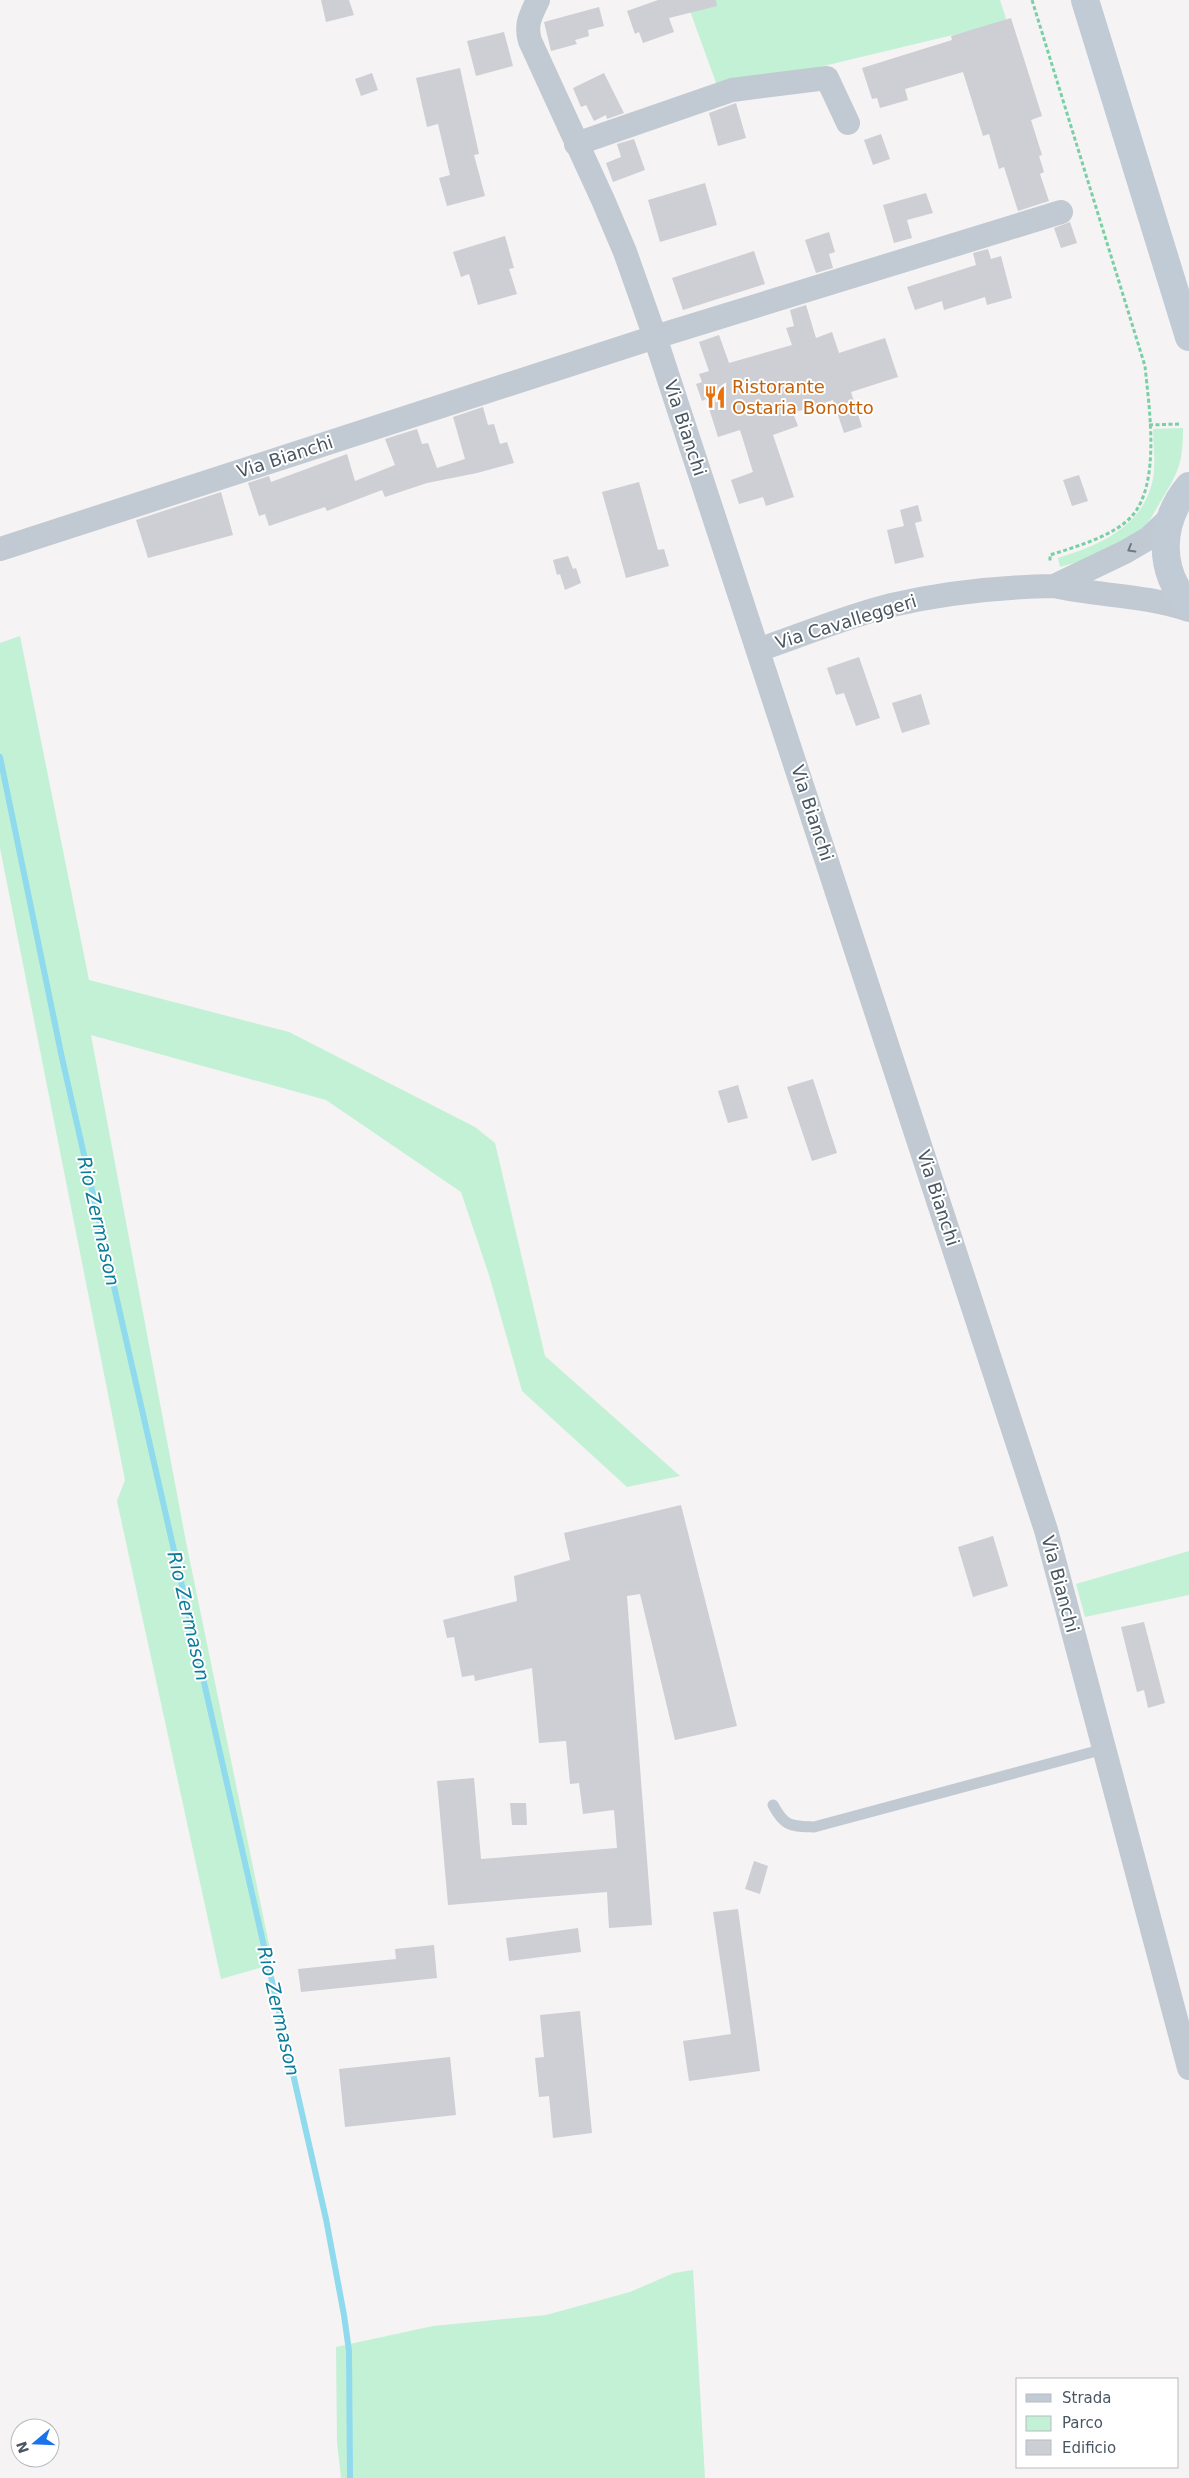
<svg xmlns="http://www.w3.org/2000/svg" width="1189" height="2478" viewBox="0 0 1189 2478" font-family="'DejaVu Sans',sans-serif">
<rect width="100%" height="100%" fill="#f5f3f3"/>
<path fill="#c3f1d5" d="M686 0H1000L1007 22 719 91Z
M1183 428C1183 461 1179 472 1162 499 1157 507 1153 516 1148 522 1130 545 1087 560 1060 567L1058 558C1100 545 1143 527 1153 479 1156 464 1153 445 1153 429Z
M20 636 89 980 289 1032 475 1127 495 1143 545 1356 680 1476 627 1487 522 1391 489 1275 461 1192 326 1100 91 1035 186 1542 273 1964 221 1979 117 1501 125 1480 0 848V643Z
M1189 1551V1595L1085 1617 1076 1584Z
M693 2270 705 2478H341L337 2442 336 2347 433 2326 546 2315 630 2292 674 2273Z"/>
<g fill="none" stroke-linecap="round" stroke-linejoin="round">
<path stroke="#90daee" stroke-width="6" d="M0 757 62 1058 326 2219 344 2315 349 2351 350 2478"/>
</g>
<path fill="#cdcfd5" d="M321 0H349L354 15 326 22Z
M658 0H716L717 6 669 18 674 32 643 43 639 32 635 34 627 11Z
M599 7 604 26 588 30 589 36 575 40 577 44 551 51 544 22Z
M1011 18 1042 116 1031 120 1042 155 1039 156 1044 172 1040 174 1049 201 1018 211 1004 167 999 169 989 134 983 136 963 72 905 89 908 100 880 108 877 98 872 99 862 68 952 40 951 36Z
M504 32 513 66 476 76 467 41Z
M460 68 479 154 474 155 485 196 447 206 439 178 450 175 438 124 427 127 416 78Z
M372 73 378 90 361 96 355 79Z
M604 73 624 113 607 119 606 115 594 121 586 105 581 107 573 88Z
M736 103 746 138 718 146 709 113Z
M881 134 890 159 873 165 864 140Z
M634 139 645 170 613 182 606 163 621 157 617 144Z
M705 183 717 225 660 242 648 200Z
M926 193 933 213 907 220 912 238 894 243 883 205Z
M1070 222 1077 243 1061 248 1054 228Z
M829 232 835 252 829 254 833 268 816 273 805 240Z
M505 236 514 268 509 269 517 294 478 305 469 274 461 277 453 252Z
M988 249 991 259 1001 256 1012 298 987 305 985 297 944 310 942 301 915 310 907 287 976 265 973 253Z
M754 251 765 284 683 310 672 278Z
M806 305 816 338 832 332 839 353 885 338 898 377 851 392 862 427 844 433 833 400 793 413 798 426 773 435 794 497 766 506 763 497 739 504 731 480 753 472 740 430 718 437 706 399 702 401 696 384 702 382 699 374 709 371 699 342 719 335 729 363 792 345 786 328 794 326 790 310Z
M483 407 488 425 494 424 500 444 507 442 514 463 477 473 427 483 385 497 382 490 327 511 325 507 269 526 265 514 259 516 248 483 269 476 271 482 347 454 355 481 395 465 385 439 417 429 422 444 428 443 437 468 465 459 453 417Z
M1079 475 1088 501 1072 506 1063 480Z
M639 482 658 550 664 549 669 566 626 578 602 492Z
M221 492 233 535 148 558 136 520Z
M918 505 922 521 915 523 924 557 895 564 887 530 904 526 900 510Z
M568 556 573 569 576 568 581 583 565 590 560 574 557 575 553 560Z
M859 657 880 718 856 726 844 693 836 695 827 668Z
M921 694 930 724 902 733 892 703Z
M813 1079 837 1153 812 1161 787 1087Z
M738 1085 748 1118 728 1123 718 1091Z
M681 1505 737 1726 675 1740 640 1594 627 1596 652 1925 609 1928 607 1892 448 1905 437 1781 474 1778 481 1859 617 1848 614 1810 583 1814 579 1783 570 1784 566 1741 539 1743 532 1668 475 1681 474 1675 462 1677 454 1637 447 1638 443 1620 517 1601 514 1576 570 1560 564 1533Z
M993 1536 1008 1586 973 1597 958 1547Z
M1144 1622 1165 1703 1148 1708 1144 1690 1137 1692 1121 1627Z
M510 1803H526L527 1825H512Z
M754 1861 768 1866 760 1894 745 1889Z
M738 1909 760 2071 689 2081 683 2041 731 2034 713 1912Z
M578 1928 581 1952 509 1961 506 1938Z
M434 1945 437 1978 301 1992 298 1969 396 1959 395 1949Z
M580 2011 592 2133 553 2138 549 2096 539 2097 535 2058 544 2057 540 2015Z
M450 2057 456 2115 345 2127 339 2069Z"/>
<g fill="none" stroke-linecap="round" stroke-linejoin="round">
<path stroke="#7ad0a6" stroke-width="3" stroke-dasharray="4 2.5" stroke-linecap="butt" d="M1032 0 1145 366C1149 407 1161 483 1132 516 1114 536 1075 547 1050 555V563
M1149 425 1180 424"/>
<path stroke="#c1cad2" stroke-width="11" d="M773 1805C785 1827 790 1826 814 1827L1104 1749"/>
<path stroke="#c1cad2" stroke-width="24" d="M538 0C531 15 525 24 530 41L603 200 625 252 655 337 1046 1530 1189 2068
M576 144 732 90 827 78 848 123
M1169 519 1149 538 1125 552 1054 586C1099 596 1146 595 1189 610
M0 549 655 337 1061 212
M758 650C802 635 847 616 892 605 944 593 1000 587 1054 586"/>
<path stroke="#c1cbd6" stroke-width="28" d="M1085 0 1189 337
M1189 486C1159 522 1157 570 1189 605"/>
</g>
<defs><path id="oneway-chevron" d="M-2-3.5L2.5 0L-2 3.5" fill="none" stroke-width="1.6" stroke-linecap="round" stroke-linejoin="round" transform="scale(1.25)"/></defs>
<use stroke="#6e7983" href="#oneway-chevron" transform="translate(1131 549) rotate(150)"/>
<defs>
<symbol id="restaurant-bare" viewBox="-9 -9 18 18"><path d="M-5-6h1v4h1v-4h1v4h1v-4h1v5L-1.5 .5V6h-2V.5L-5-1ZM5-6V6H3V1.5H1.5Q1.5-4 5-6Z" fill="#e8710a" stroke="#fff" stroke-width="2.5" paint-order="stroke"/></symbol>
</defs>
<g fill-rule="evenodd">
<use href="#restaurant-bare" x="699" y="381" width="32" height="32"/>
</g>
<g text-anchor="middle" stroke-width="4" stroke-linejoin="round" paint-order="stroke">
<g font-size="18" fill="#c56008" stroke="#fff" text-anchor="start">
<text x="732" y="393">Ristorante<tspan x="732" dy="21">Ostaria Bonotto</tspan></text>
</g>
<g font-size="18" fill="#4a5661" stroke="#fff">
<text transform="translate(685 428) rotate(72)" y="6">Via Bianchi</text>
<text transform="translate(285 457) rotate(-18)" y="6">Via Bianchi</text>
<text transform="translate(846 622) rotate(-17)" y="6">Via Cavalleggeri</text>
<text transform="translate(812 813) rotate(72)" y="6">Via Bianchi</text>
<text transform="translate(938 1198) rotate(72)" y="6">Via Bianchi</text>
<text transform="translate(1060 1584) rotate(75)" y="6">Via Bianchi</text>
</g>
<g font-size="19" font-style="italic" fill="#0c7c9b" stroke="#fff">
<text transform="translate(99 1221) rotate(77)" y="7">Rio Zermason</text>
<text transform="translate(189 1616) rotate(77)" y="7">Rio Zermason</text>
<text transform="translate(279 2011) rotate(77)" y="7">Rio Zermason</text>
</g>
</g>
<rect x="1016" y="2378" width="162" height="90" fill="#ffffff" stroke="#b7bbc0"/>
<rect x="1026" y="2394" width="25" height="8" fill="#c1cbd6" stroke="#b7bbc0"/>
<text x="1062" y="2403" font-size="15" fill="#4a5661">Strada</text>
<rect x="1026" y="2416" width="25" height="15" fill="#c3f1d5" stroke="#b7bbc0"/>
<text x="1062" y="2428" font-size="15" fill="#4a5661">Parco</text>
<rect x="1026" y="2440" width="25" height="15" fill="#cdcfd5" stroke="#b7bbc0"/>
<text x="1062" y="2453" font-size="15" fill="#4a5661">Edificio</text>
<g transform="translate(35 2443) rotate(251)"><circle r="24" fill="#ffffff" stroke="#b7bbc0"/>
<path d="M0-4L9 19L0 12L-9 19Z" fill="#1a73e8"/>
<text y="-8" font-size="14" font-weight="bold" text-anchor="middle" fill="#4a5661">N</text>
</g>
</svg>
